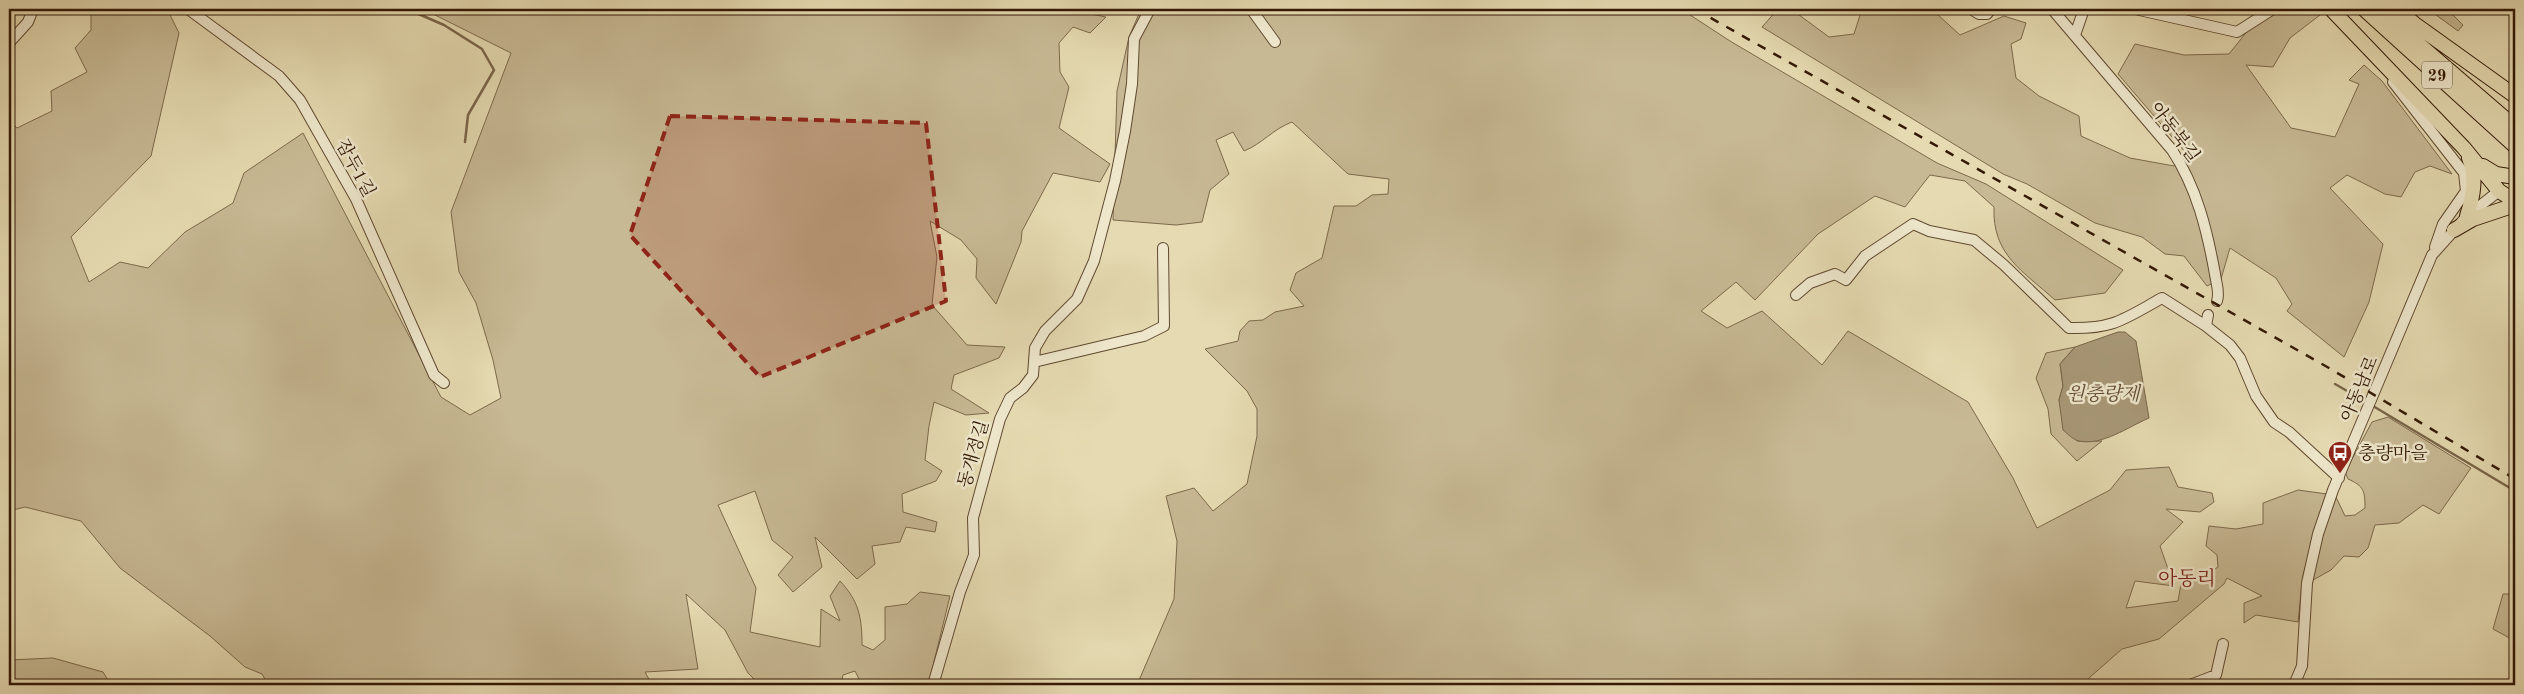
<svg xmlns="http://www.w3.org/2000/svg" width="2524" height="694" viewBox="0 0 2524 694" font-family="'Old Standard TT','Noto Serif KR',serif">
<rect width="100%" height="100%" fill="#e5dab1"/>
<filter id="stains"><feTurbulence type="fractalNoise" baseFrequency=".004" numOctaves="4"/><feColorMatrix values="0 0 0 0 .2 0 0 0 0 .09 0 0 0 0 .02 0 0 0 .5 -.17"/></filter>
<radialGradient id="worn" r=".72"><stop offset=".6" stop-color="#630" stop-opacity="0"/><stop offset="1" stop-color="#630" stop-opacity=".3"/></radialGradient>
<path fill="#c7b994" stroke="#7d694c" d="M91 9H167L179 33 151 156 71 237 89 282 120 262 148 268 185 232 233 203 244 173 303 133 441 397 470 415 501 398 493 360 476 303 459 272 451 212 511 53 423 9H1080L1081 12 1106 17 1090 33 1073 27 1059 43 1060 72 1069 87 1059 128 1110 164 1100 182 1053 173 1022 231 1021 242 996 304 976 278 977 259 961 240 930 221 937 257 932 305 967 345 1005 347 999 358 954 375 951 389 989 413 966 415 934 402 929 426 925 460 942 471 936 481 902 494 903 512 937 522 935 532 906 527 900 542 872 546 875 564 857 579 815 537 822 567 793 592 778 575 793 557 772 540 755 491 718 505 756 588 750 632 820 647 821 609 840 621 830 596 840 581C859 601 862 618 862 645L873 650 885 640V607L907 604 920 592 950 596 929 682 916 685H862L855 671 843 675 841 685H760L748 673 725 630 686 594 698 669 645 672 652 685H268L262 674 245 667 210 636 120 568 81 521 25 507 9 511V120L17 128 52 111 51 91 87 72 75 48 91 30Z
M1141 9H1681L1730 41 1937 163 1986 184 2123 270 2105 293 2055 300C2023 271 1992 255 1994 207L1965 181 1930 175 1905 207 1875 196 1818 234 1755 300 1736 282 1701 311 1727 328 1762 311 1822 365 1848 331 1968 402 2013 478 2037 528 2110 490 2126 470 2169 467 2178 487 2212 493 2214 502 2200 512 2166 509 2183 522 2160 546 2174 586 2135 581 2126 608 2178 601 2182 578H2201L2218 567 2217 555 2206 546 2209 526 2236 529 2263 524V503L2298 490 2327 494 2303 575 2298 622 2256 615 2244 623V603L2262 596 2227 578 2224 584 2159 639 2122 649 2081 685H1137L1174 599 1177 541 1166 496 1194 488 1213 511 1247 484 1257 436V409L1247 391 1205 349 1238 341 1240 331 1249 321 1263 320 1275 312 1304 306 1290 290 1296 273 1322 258 1334 206H1356L1372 195 1388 194 1389 179 1348 174 1292 122C1273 129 1262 144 1244 151L1233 132 1216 140 1229 174 1210 190 1202 222 1176 225 1113 220 1117 91 1129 37Z
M1778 9H1791L1829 37 1854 34 1862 9H1942L1937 14 1960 35 2004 16 2026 23 2021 39 2011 44 2016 78 2039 96 2079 116 2081 136 2130 158 2174 166 2185 152 2118 74 2135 44 2184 55 2229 54 2265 9H2313L2320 15 2290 38 2273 67 2246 65 2291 128 2335 137 2359 84 2349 80 2364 65 2382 81 2452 174 2430 166 2415 172 2401 197 2385 194 2347 175 2330 188 2383 244 2369 302 2344 357 2287 311 2292 304 2276 278 2230 248 2221 279 2207 286 2184 256 2165 254 2142 237 2095 223 2027 184 2003 174 1762 27Z
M2428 9H2447L2463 25 2458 31Z
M2075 347 2060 364 2063 386 2059 400 2077 441H2102L2077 461 2051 434 2048 409 2036 378 2046 353Z
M2388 417 2471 468 2439 514 2423 505 2399 523 2375 525 2368 548 2359 557 2344 556 2331 570 2313 580 2312 567 2335 495 2345 516 2355 515 2365 508C2365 491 2364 486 2348 479L2345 472 2372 422Z
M2503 594H2515V641L2493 629Z
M53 658 103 672 111 685H9V660Z"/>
<path fill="#a89877" stroke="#796549" d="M2118 332H2125L2136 341 2149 418C2128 427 2102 446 2079 441 2073 440 2067 433 2063 430L2059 400 2063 386 2060 364 2075 347Z"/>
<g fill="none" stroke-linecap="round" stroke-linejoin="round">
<path stroke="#796549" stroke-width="2.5" d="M407 9 444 25 482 49 494 70 468 115 465 142
M2335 384 2368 403
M2373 406 2515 491"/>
<defs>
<path id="minor" d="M188 9 279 76 300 100 356 199 434 375 444 383
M1251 9 1275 42
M1971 9 1979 14H1987L1991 9
M2052 9 2172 150C2197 188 2207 230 2215 274 2216 282 2220 293 2217 301
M2135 9 2237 32 2273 9
M2075 35 2084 9
M9 43 28 22 33 9
M2393 82 2464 173 2466 191 2443 224 2435 247
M1796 295 1810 283 1835 274 1846 280 1865 256 1913 224 1929 231 1974 240 2004 265 2069 328C2114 329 2124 319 2162 298L2206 326
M2208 315 2206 326 2230 345 2240 358 2256 396 2274 422 2289 432 2339 478
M1034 362 1144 336 1164 326 1163 248
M933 685 960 592 974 555 973 518 1000 419 1010 398 1023 388 1033 375 1035 348 1045 331 1077 299 1094 261 1115 181 1125 131 1132 84 1134 39 1150 9
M2190 685 2216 675 2223 644
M2294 685 2302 666 2307 583 2318 534 2333 490 2432 255 2467 216 2499 191"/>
<path id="highway" d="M2331 9 2464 148 2499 191 2515 201
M2364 9 2515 146
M2378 9 2515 127
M2397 9 2416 25 2515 96
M2483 166 2496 174 2515 177
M2467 216C2473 197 2477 177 2469 158
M2454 230 2473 219 2515 205"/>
</defs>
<use href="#minor" stroke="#604930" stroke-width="12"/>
<use href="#highway" stroke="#331905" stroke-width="16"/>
<use href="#minor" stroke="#eee7cc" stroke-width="10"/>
<use href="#highway" stroke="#e5dab1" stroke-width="14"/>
<path stroke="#331905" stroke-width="2.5" stroke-dasharray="9 9" stroke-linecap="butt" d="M1695 9 2329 368 2515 479"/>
</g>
<path fill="#8f2418" fill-opacity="0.2" stroke="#8f2418" stroke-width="4" stroke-dasharray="10 6" stroke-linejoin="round" d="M670 116 926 123 946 301 760 377 630 235Z"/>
<defs>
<symbol id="bus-pin" viewBox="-11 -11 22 30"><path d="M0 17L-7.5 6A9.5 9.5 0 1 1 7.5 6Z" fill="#8f2418" stroke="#eee7cc"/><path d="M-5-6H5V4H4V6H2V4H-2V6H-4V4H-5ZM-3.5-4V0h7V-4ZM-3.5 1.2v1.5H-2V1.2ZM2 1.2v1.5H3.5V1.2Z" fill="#fff"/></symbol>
</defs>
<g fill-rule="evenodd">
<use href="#bus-pin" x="2326" y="439" width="28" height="38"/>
</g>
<g text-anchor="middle" stroke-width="5" stroke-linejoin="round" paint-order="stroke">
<rect fill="#eee7cc" stroke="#6b5741" stroke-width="1" x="2422" y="61.5" width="30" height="27" rx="4"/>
<g font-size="16" font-weight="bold" fill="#331905">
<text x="2437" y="81">29</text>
</g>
<g font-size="18" fill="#331905" stroke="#eee7cc">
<text transform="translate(2175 132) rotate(53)" y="6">아동북길</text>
<text transform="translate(356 168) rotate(62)" y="6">잠두1길</text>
<text transform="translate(2359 389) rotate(-67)" y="6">아동남로</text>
<text transform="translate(973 454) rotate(-74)" y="6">동개정길</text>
</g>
<g font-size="18" fill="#331905" stroke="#eee7cc" text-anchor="start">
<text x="2358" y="459">충량마을</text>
</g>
<g font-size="19" font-style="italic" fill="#624c33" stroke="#eee7cc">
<text x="2103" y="400">원충량제</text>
</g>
<g font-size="20" fill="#7a1f14" stroke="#eee7cc">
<text x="2187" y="585">아동리</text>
</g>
</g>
<rect width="2524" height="694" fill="none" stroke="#e5dab1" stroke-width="30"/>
<rect x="10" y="10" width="2504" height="674" fill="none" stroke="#331905" stroke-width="2.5"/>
<rect x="15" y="15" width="2494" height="664" fill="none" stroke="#331905"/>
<rect width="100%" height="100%" filter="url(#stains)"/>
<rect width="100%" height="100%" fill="url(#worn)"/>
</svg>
